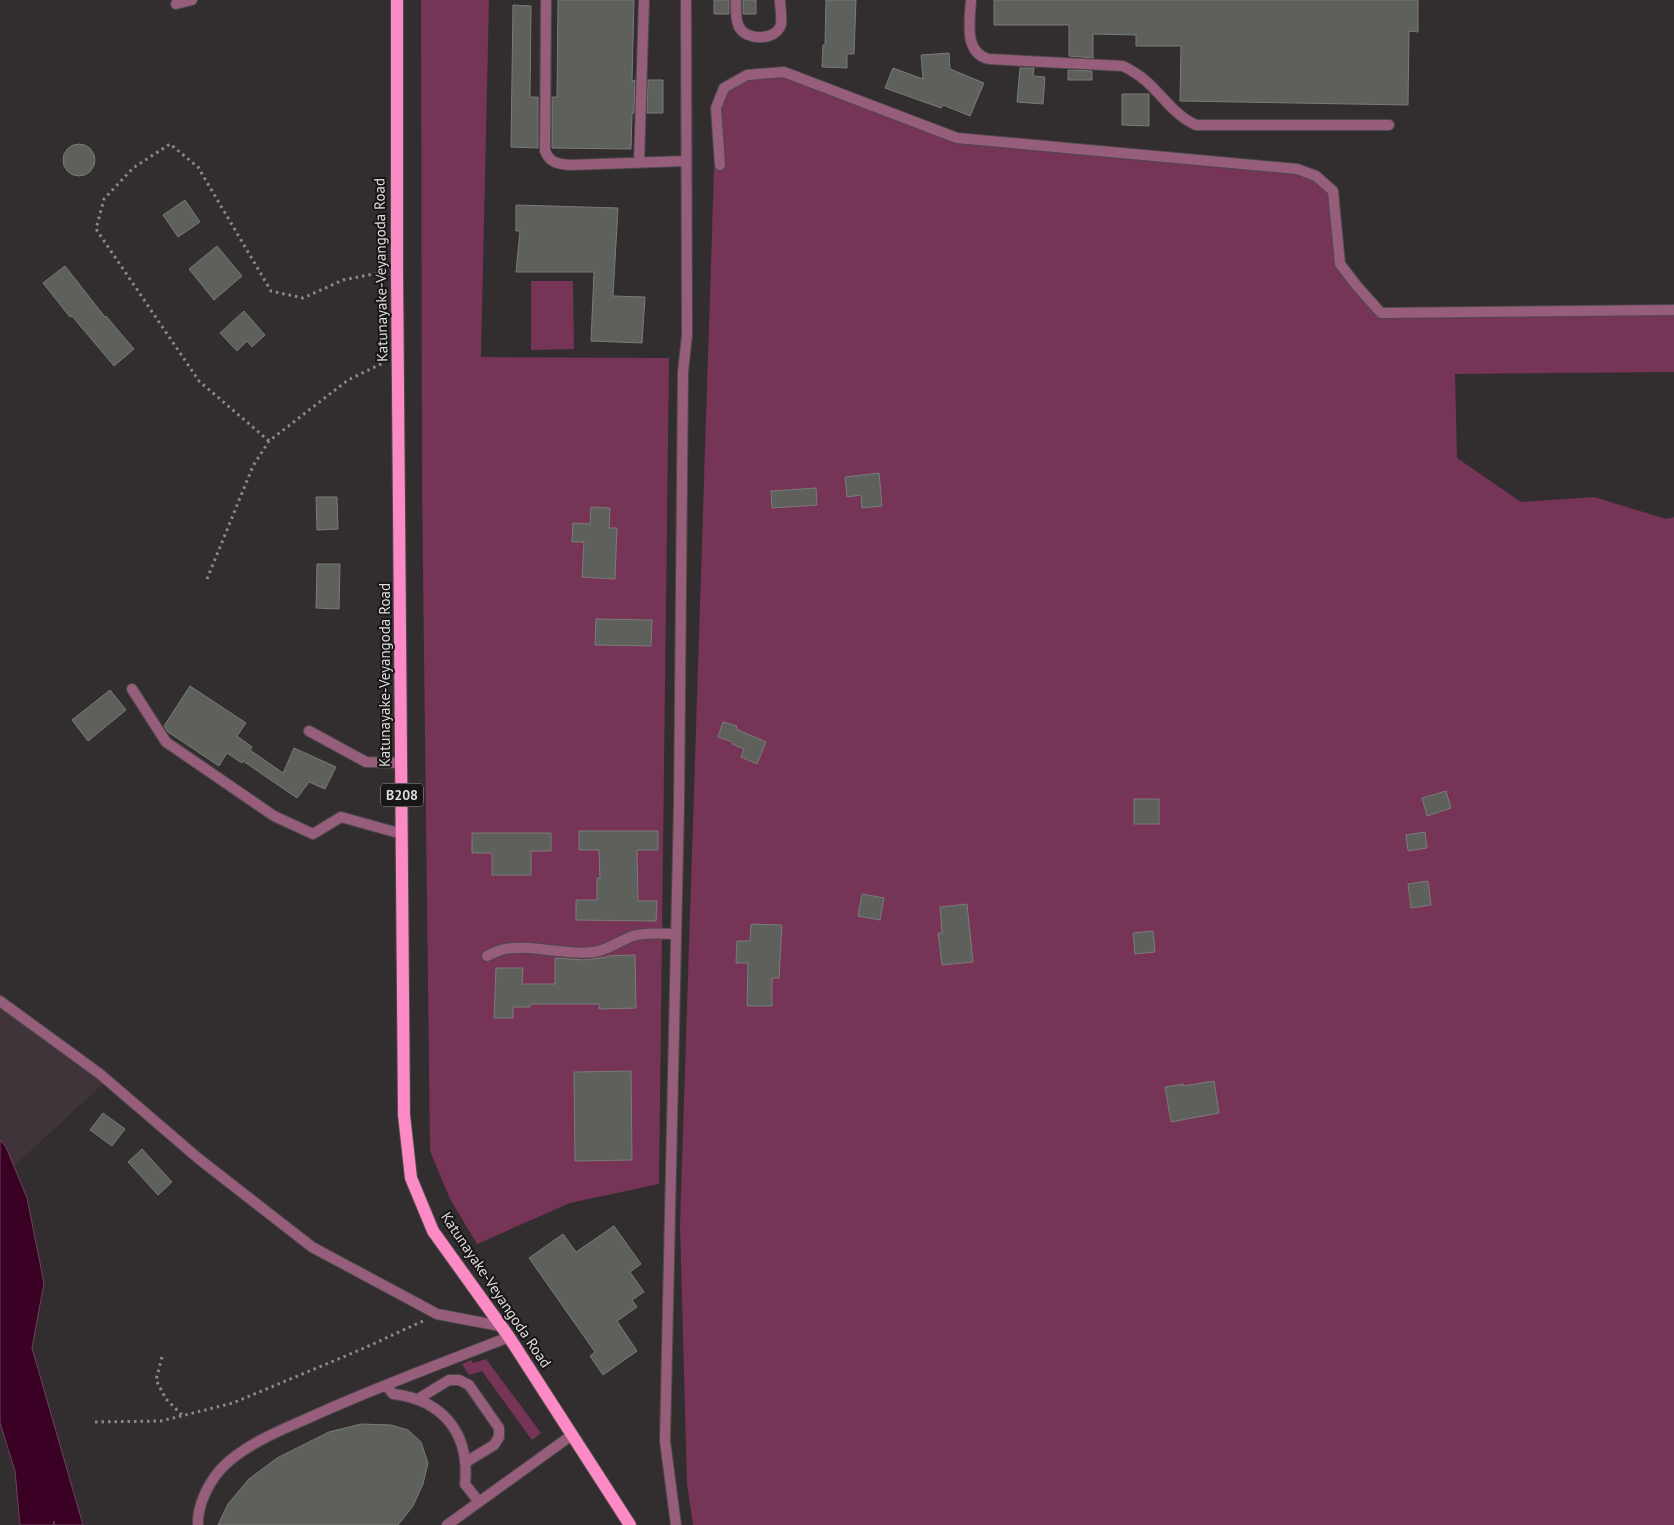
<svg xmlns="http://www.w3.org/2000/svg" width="1674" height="1525" viewBox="0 0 1674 1525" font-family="'PT Sans',sans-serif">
<rect width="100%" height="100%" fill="#322d2f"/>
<path fill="#3f3439" d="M0 1005 104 1083 0 1179Z"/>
<path fill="#763457" d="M421 0H489L481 357 669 358 659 1184 570 1203 477 1244 450 1199 430 1151 422 487Z
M784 72 957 138 1297 169 1333 191 1340 264 1381 313 1674 310V372L1455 374 1457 458 1521 502 1594 497 1666 519 1674 517V1525H693L687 1484 680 1225 716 108 724 88 747 75Z
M531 281H573L574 349 531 350Z
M486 1359 541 1433 532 1440 482 1371 469 1375 462 1364 471 1360 473 1363Z"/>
<path fill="#3b0125" stroke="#6c435c" d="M0 1140 6 1147 27 1198 44 1283 32 1348 83 1525H55L54 1521 53 1525H20L15 1471 0 1423Z"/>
<path fill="#5e605b" stroke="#7a7b76" d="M558 0H634L632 81 635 80 634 113 632 114 631 149 552 148V97H557Z
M714 0H729V14H714Z
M743 0H756V14H743Z
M826 0H856L854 54H847V68L822 67 823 45H825Z
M994 0H1418V32L1409 31 1408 105 1180 101 1181 46H1136V35L1093 34V58L1069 56V25H994Z
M513 5 531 6 530 97H538V148L511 147Z
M949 53 950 69 984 83 970 116 943 105 941 108 885 88 893 68 923 79 921 55Z
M1020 68H1034L1033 76 1045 77 1043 104 1017 102Z
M1068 70 1092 71V80H1068Z
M648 80H663V113H647Z
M1122 94H1149V126L1122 125Z
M63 160a16 16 0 1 1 32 0a16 16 0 1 1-32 0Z
M185 200 200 222 178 237 163 215Z
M516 205 618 208 613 296 645 297 642 343 591 341 594 272H516L520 231H516Z
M217 246 242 276 214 300 189 269Z
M65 266 105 317 106 316 134 349 114 366 72 316 70 317 43 283Z
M244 311 265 335 252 347 247 341 237 351 220 333Z
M879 473 882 506 862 508 861 495 847 497 845 477Z
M816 488 817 505 772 508 771 491Z
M316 497H337L338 529 317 530Z
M591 507 610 508 609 528H617L615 579 582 577 584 542H572L573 523 590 524Z
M317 564H340L339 609 316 608Z
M596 619 652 620 651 646 595 645Z
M190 686 246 723 237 736 252 747 250 750 283 773 294 748 336 767 325 789 309 782 297 798 243 761 242 763 227 753 219 766 168 732 164 726Z
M110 690 126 710 88 741 72 720Z
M723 722 737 726 736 729 766 742 757 764 741 757 744 749 732 744 733 742 718 737Z
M1446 791 1451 808 1427 816 1422 798Z
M1134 799H1159V824H1134Z
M579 831H658V850H637L638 901H657L656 921 576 920V900H597V878H600L599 850H579Z
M1425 832 1427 848 1408 851 1406 835Z
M472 833H551V851H531V875H492V853H472Z
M1428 881 1431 905 1411 908 1408 884Z
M862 894 884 898 880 920 858 916Z
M967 904 973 962 942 965 938 933H942L940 907Z
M751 924 782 925 779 978H772V1006H747L748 963H736L737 941H750Z
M1153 931 1155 952 1135 954 1133 933Z
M635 955 636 1008 599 1009V1004H530V1007H513V1018H494L496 968H523L522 984H555V958L584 960 607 957V956Z
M631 1071 632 1160 575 1161 574 1072Z
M1214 1081 1219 1113 1171 1122 1165 1087 1183 1084V1086Z
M103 1113 125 1129 112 1146 90 1130Z
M142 1149 172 1182 158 1195 128 1162Z
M614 1226 641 1264 630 1272 644 1292 632 1300 637 1307 617 1321 637 1351 603 1375 590 1356 595 1352 529 1258 563 1234 576 1252Z
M361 1424 391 1425 408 1430 421 1442 428 1463 423 1484 413 1506 398 1525H218L228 1504 249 1479 277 1458 329 1432Z"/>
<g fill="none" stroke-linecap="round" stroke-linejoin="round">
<defs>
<path id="lane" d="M546 0 545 151C550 163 558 164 570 165L686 161
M686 0 687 335
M736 0C736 9 735 19 739 27 746 41 777 41 781 24 782 17 780 7 780 0
M971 0C970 20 963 53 989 59L1123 66C1131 70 1139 75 1146 81 1162 95 1176 117 1196 125H1389
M176 4 192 0
M639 163 644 0
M720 165 716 108 724 88 747 75 784 72 957 138 1297 169 1316 176 1333 191 1340 264 1357 286 1381 313 1674 310
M309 731 366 762 402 763
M487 956C493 953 499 950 505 949 535 944 565 956 594 952 609 950 620 940 633 936 646 932 663 934 676 934
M386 1385 393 1394C443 1400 470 1433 465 1484L479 1502
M418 1399 449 1380H459L469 1385 499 1428V1437L494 1445 466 1462
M198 1525C197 1506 208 1484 220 1470 239 1448 278 1431 304 1420 371 1389 440 1364 509 1337
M447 1525 572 1435"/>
<path id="street" d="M132 689 166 742 274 816 313 834 341 817 402 834
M0 1001 100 1074 199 1159 312 1247 437 1314 500 1326
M676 1525 665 1441 679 804 683 372 687 335"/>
<path id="primary" d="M397 0V269L404 1115 411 1178 433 1231 509 1337 630 1525"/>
</defs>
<use href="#lane" stroke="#4e494b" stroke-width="12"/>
<use href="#street" stroke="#4e494b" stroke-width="12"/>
<use href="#primary" stroke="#4e494b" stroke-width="14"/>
<path stroke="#8d898a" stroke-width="3" stroke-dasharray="2.5 4" stroke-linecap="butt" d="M269 441 199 381 96 229 104 199 133 168 170 144 198 167 271 291 303 298 343 280 384 272
M207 579 253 466 269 441 348 380 383 363
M162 1357 156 1380 166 1399 182 1415
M95 1422 161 1421 233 1403 362 1349 423 1321"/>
<use href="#lane" stroke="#965e7a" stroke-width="10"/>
<use href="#street" stroke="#965e7a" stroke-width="10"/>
<use href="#primary" stroke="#fc8ac5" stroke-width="12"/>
</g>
<g text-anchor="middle" stroke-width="4" stroke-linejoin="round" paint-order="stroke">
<rect fill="#181617" stroke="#a3a1a2" stroke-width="1" x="381" y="783.5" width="42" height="23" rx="4"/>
<g font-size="14" font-weight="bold" fill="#dfdcdd">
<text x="402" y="800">B208</text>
</g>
<g font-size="15" fill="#dfdcdd" stroke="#181617">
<text transform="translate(381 270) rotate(-91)" y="5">Katunayake-Veyangoda Road</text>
<text transform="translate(385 675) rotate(-90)" y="5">Katunayake-Veyangoda Road</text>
<text transform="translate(496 1290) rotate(56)" y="5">Katunayake-Veyangoda Road</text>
</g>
</g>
</svg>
